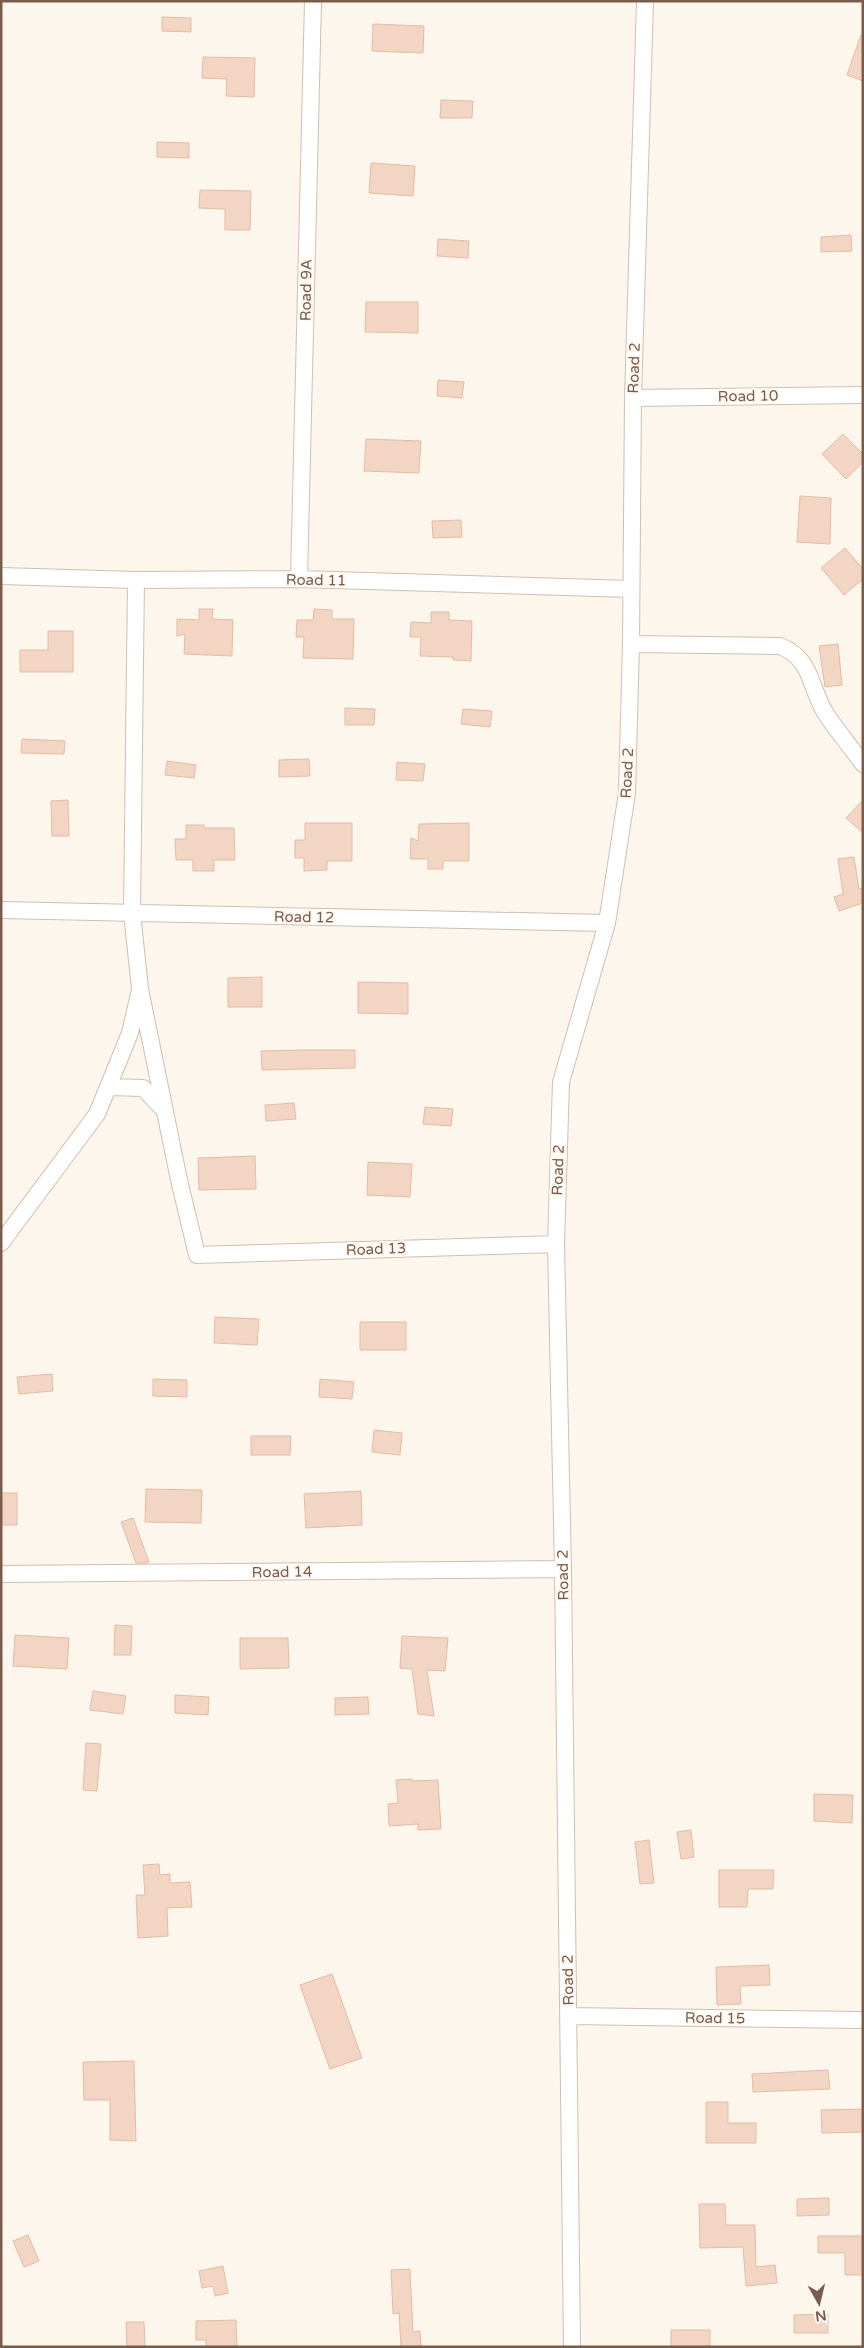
<svg xmlns="http://www.w3.org/2000/svg" width="864" height="2348" viewBox="0 0 864 2348" font-family="'Varela Round',sans-serif">
<rect width="100%" height="100%" fill="#fdf6ec"/>
<path fill="#f3d5c3" stroke="#e6bba3" d="M162 17 191 18V32L162 31Z
M373 24 424 26 423 53 372 51Z
M861 35 863 36V81L847 75Z
M203 57 255 58 254 97 226 96 227 79 202 78Z
M441 100 473 101 472 118H440Z
M157 142 189 143V158L157 157Z
M371 163 415 166 413 196 369 193Z
M200 190 251 191 250 230H225V209L199 208Z
M851 235 852 251 821 252V237Z
M438 239 469 241 468 258 437 256Z
M366 302H418V333L365 332Z
M438 380 464 382 462 398 437 396Z
M843 434 863 454V462L846 479 822 454Z
M366 439 421 441 419 473 364 471Z
M800 496 831 498 830 544 797 542Z
M461 520 462 537 433 538 432 521Z
M845 548 863 569V579L844 595 821 568Z
M199 609H213L212 619 233 620 232 656 184 654 185 634 177 636V619L199 620Z
M314 609 332 610V619H354L353 659 303 658 304 637H296L297 620H313Z
M431 612H449V620L472 621 471 661 453 660V657L420 656 421 637H410L411 622 431 623Z
M48 631H73V672H20V650H48Z
M838 644 842 685 825 687 819 646Z
M345 708 375 709 374 725H345Z
M463 709 492 711 490 727 461 724Z
M22 739 65 741 64 754 21 753Z
M309 759 310 776 279 777V760Z
M167 761 196 765 194 778 165 775Z
M397 762 425 764 423 781 396 780Z
M68 800 69 836H52L51 801Z
M863 800V833L846 818Z
M305 823H352V861H327V870L304 871V858H295V840H305Z
M469 823V861H443V869H428V859H410L411 838 418 841 419 824Z
M186 825H204V828H234L235 860H214V871H193V860H176L175 839H186Z
M854 857 859 889 863 888V903L839 911 834 897 843 894 838 859Z
M262 977V1007H228V978Z
M358 982 408 983V1014L358 1013Z
M302 1050H355V1068L262 1070 261 1051Z
M294 1103 296 1119 266 1121 265 1105Z
M425 1107 453 1109 451 1126 423 1124Z
M255 1156 256 1189 199 1190 198 1158Z
M368 1162 412 1164 410 1197 367 1195Z
M215 1317 259 1319 257 1345 214 1343Z
M360 1322H406V1350H360Z
M52 1374 53 1391 19 1394 17 1377Z
M153 1379 187 1380V1397L153 1396Z
M320 1379 354 1382 352 1399 319 1397Z
M374 1430 402 1433 400 1455 372 1452Z
M251 1436H291L290 1455H251Z
M146 1489 202 1490 201 1523 145 1522Z
M361 1491 362 1525 306 1528 304 1494Z
M1 1493H17V1525H1Z
M133 1518 149 1562 146 1563H136L121 1522Z
M115 1625 132 1626 131 1655H114Z
M15 1635 69 1638 67 1669 13 1666Z
M402 1636 448 1638 445 1671 427 1670 434 1716 418 1714 412 1669 400 1668Z
M240 1638H288L289 1668 240 1669Z
M93 1691 126 1696 123 1714 90 1710Z
M175 1695 209 1697 208 1715 175 1713Z
M368 1697 369 1714 335 1715V1698Z
M86 1743 101 1744 97 1791 83 1790Z
M412 1779V1781L438 1780 441 1829 418 1830V1824L389 1826 388 1804 398 1803 396 1780Z
M814 1794 853 1795 852 1823 814 1821Z
M691 1830 694 1857 681 1859 677 1832Z
M649 1840 654 1883 640 1884 635 1842Z
M159 1864 160 1875 170 1874V1883L190 1882 192 1907 167 1908 168 1936 138 1938 136 1895H145L143 1865Z
M719 1870H774L773 1889H748L747 1907H719Z
M769 1965 770 1985 740 1986 741 2004 717 2005 716 1967Z
M332 1974 362 2058 330 2069 300 1985Z
M134 2061 136 2141 110 2140V2100H84L83 2062Z
M828 2070 830 2089 753 2092 752 2074Z
M706 2102H728V2123H756V2143H706Z
M863 2109V2132L822 2133 821 2110Z
M829 2198V2215L797 2216V2199Z
M699 2204H725L726 2225H755L756 2267 775 2265 777 2283 746 2286 743 2247 700 2248Z
M28 2235 39 2261 24 2267 13 2241Z
M818 2236H863V2275H845V2253H818Z
M223 2266 228 2293 215 2296 213 2286 202 2288 199 2271Z
M410 2269 413 2332 420 2331 421 2347H401L399 2313 393 2314 391 2270Z
M828 2314V2333H794V2315Z
M236 2320 237 2347H206V2340H196V2321Z
M126 2322H144L145 2347H127Z
M671 2330H710V2347H671Z"/>
<g fill="none" stroke-linecap="round" stroke-linejoin="round">
<defs>
<path id="minor" d="M633 398 863 395
M1 576 136 580 299 579 631 589
M299 579 313 1
M136 580 132 913 140 989 179 1180 197 1255 556 1244
M631 644 780 646C813 659 809 687 826 714 837 731 851 747 863 764
M1 910 607 923
M108 1087 143 1088 164 1110
M1 1243 97 1114 130 1033 139 994
M1 1574 563 1569
M568 2016 863 2020
M572 2347 563 1569 556 1244 561 1082 607 923 627 793 631 644 633 398 645 1"/>
</defs>
<use href="#minor" stroke="#d1beb0" stroke-width="18"/>
<use href="#minor" stroke="#fff" stroke-width="16"/>
</g>
<g text-anchor="middle" stroke-width="4.5" stroke-linejoin="round" paint-order="stroke">
<g font-size="15" fill="#7a5c4d" stroke="#fffaf3">
<text transform="translate(306 290) rotate(-89)" y="5">Road 9A</text>
<text transform="translate(634 368) rotate(-88)" y="5">Road 2</text>
<text transform="translate(748 396) rotate(-1)" y="5">Road 10</text>
<text transform="translate(316 580) rotate(1)" y="5">Road 11</text>
<text transform="translate(627 773) rotate(-87)" y="5">Road 2</text>
<text transform="translate(304 917) rotate(1)" y="5">Road 12</text>
<text transform="translate(558 1170) rotate(-88)" y="5">Road 2</text>
<text transform="translate(376 1249) rotate(-2)" y="5">Road 13</text>
<text transform="translate(282 1572) rotate(-1)" y="5">Road 14</text>
<text transform="translate(563 1575) rotate(-91)" y="5">Road 2</text>
<text transform="translate(568 1980) rotate(-91)" y="5">Road 2</text>
<text transform="translate(715 2018) rotate(1)" y="5">Road 15</text>
</g>
</g>
<rect width="864" height="2348" fill="none" stroke="#7a5c4d" stroke-width="5"/>
<g transform="translate(819 2303) rotate(172)" stroke="#fffaf3" stroke-width="4" paint-order="stroke">
<path d="M0-4L9 19L0 12L-9 19Z" fill="#7a5c4d"/>
<text y="-8" font-size="14" font-weight="bold" text-anchor="middle" fill="#7a5c4d">N</text>
</g>
</svg>
